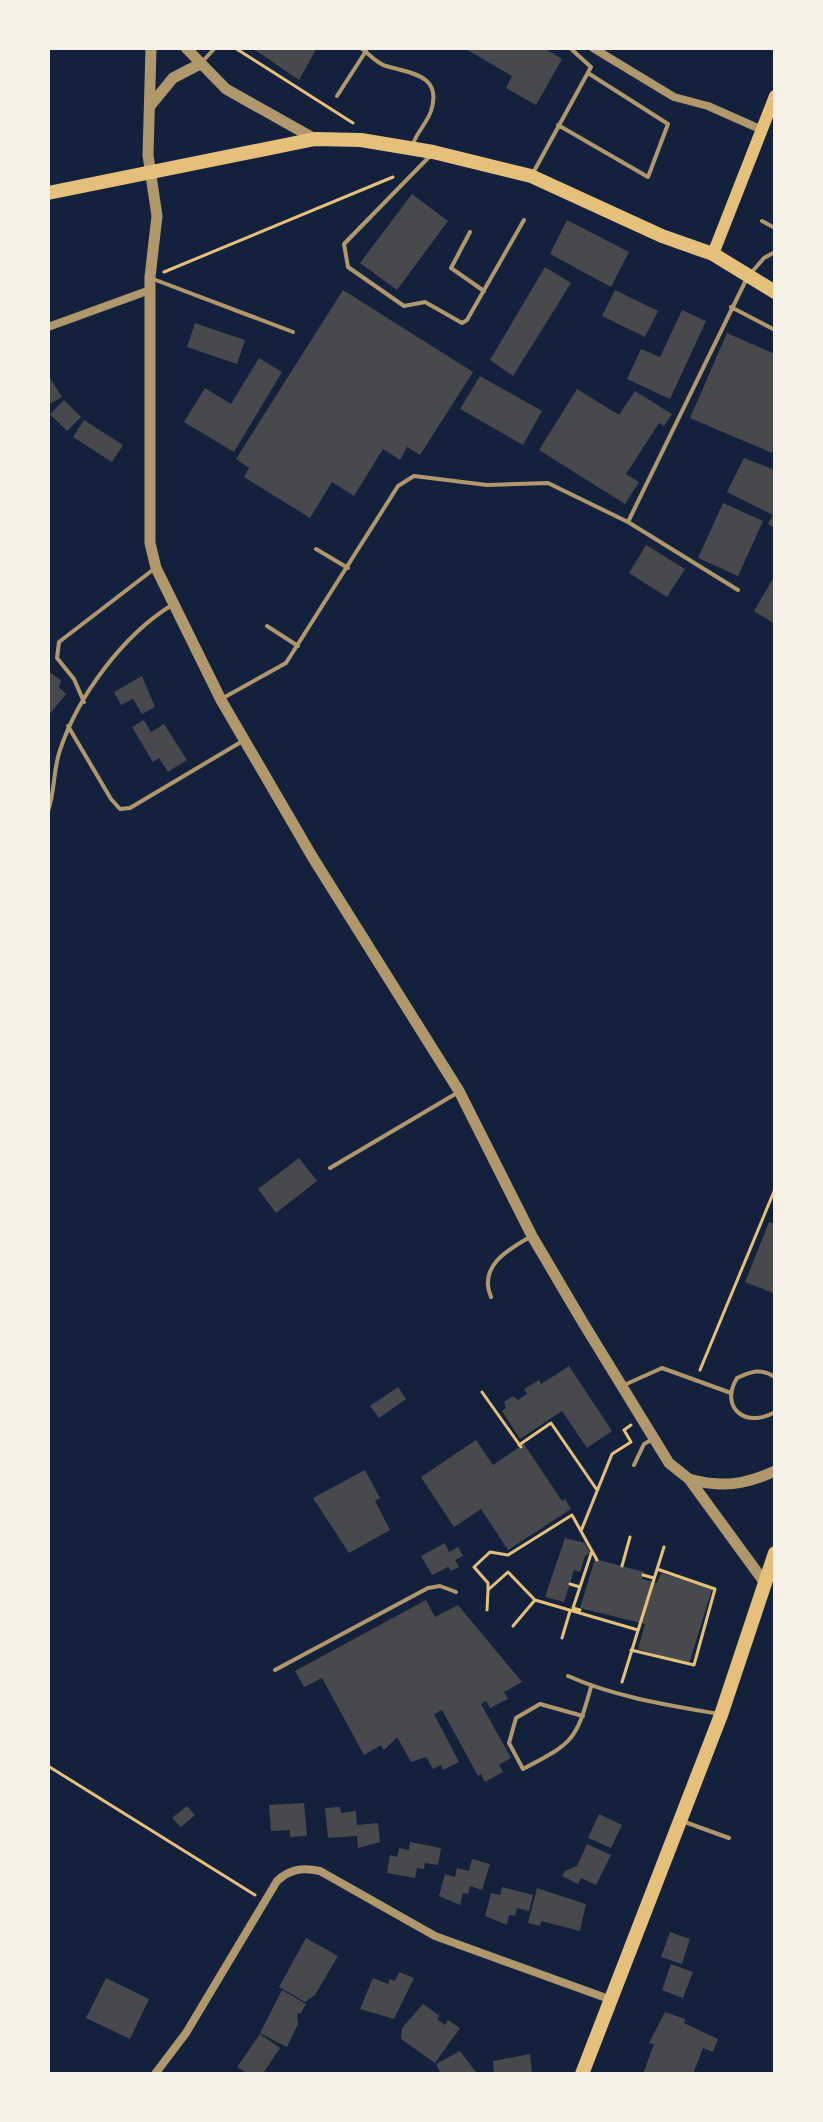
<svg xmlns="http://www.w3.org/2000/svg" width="823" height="2122" viewBox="0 0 823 2122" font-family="Lato,sans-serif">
<rect width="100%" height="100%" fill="#14213d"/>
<path fill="#48494c" d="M252 48H317L299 80Z
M464 48H544L562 59 536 105 506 88 512 76Z
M412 194 448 221 397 290 360 263Z
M567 220 629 252 611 287 550 254Z
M545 267 571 283 513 376 490 360Z
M343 290 473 372 420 455 407 447 400 460 383 449 354 496 332 482 310 518 244 477 249 468 236 459Z
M615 290 658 311 645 337 602 316Z
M682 310 706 321 670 399 627 379 641 349 660 357Z
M195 323 245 340 237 364 187 347Z
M727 333 775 354V446L772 453 690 418Z
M259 358 282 372 234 452 184 422 205 388 231 404Z
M48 375 62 397 48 405Z
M480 376 542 411 523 445 460 409Z
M577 389 619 415 635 391 672 414 664 426 659 423 626 474 639 482 625 504 539 450Z
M64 400 81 417 67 431 50 414Z
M84 420 123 445 112 462 73 437Z
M744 458 775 470V528L768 524 773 515 727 492Z
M723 503 763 521 738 576 698 558Z
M646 545 685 569 667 597 629 573Z
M775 575V624L754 611Z
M48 671 61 680 59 687 66 694 48 716Z
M142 676 155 707 142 714 133 699 121 705 114 692Z
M144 720 151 732 164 724 187 760 168 772 159 758 153 762 132 727Z
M299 1158 317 1181 276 1213 258 1189Z
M769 1222 775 1224V1294L745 1282Z
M569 1366 612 1431 587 1448 562 1411 520 1439 502 1411 506 1408 504 1402 513 1396 518 1400 527 1394 524 1389 539 1380 541 1384Z
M398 1387 406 1399 379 1418 370 1406Z
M476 1440 493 1465 524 1444 562 1501 565 1499 571 1509 508 1550 481 1509 454 1527 421 1477Z
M365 1470 380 1498 375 1501 390 1530 349 1553 313 1498Z
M565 1538 585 1543 590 1553 585 1556 580 1572 574 1570 564 1602 545 1597Z
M445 1543 449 1552 458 1547 463 1556 455 1560 459 1567 451 1571 448 1567 432 1575 421 1556Z
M595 1559 644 1572 642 1579 657 1583 661 1573 712 1589 689 1664 638 1649 645 1624 580 1608Z
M426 1600 435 1617 458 1605 522 1682 504 1692 508 1699 490 1708 486 1701 481 1704 511 1758 499 1765 503 1772 485 1782 481 1774 478 1776 442 1710 434 1714 459 1762 443 1770 441 1765 433 1769 426 1757 411 1762 397 1737 384 1750 381 1745 364 1755 322 1678 304 1687 295 1671Z
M304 1803 307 1836 290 1837V1830L271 1831 269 1805Z
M187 1806 195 1815 181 1827 172 1818Z
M340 1807 341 1813 356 1811 357 1825 378 1823 380 1842 358 1848 357 1836 328 1838 325 1808Z
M599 1814 622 1825 611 1848 588 1838Z
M410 1842 441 1848 438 1865 425 1863 424 1869 417 1868 415 1878 387 1873 390 1855 397 1857 399 1848 409 1850Z
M587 1844 611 1855 596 1885 581 1878 578 1884 562 1876 565 1871 577 1866Z
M472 1859 490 1864 482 1890 470 1886 468 1894 463 1893 460 1905 439 1896 445 1874 455 1877 457 1868 469 1871Z
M502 1887 533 1895 529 1911 517 1908 515 1916 509 1915 507 1925 485 1916 491 1893 500 1895Z
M537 1888 586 1904 580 1931 541 1921 540 1926 528 1923Z
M670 1932 690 1939 682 1964 661 1957Z
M306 1938 338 1956 315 1995 305 2002 279 1987Z
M671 1964 693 1972 683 1998 662 1990Z
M399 1972 414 1978 394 2019 360 2009 373 1978 388 1984 390 1979 395 1981Z
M106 1978 149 1999 130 2039 86 2018Z
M282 1990 306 2004 301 2013 297 2014 298 2024 287 2047 260 2033Z
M423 2004 440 2016 437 2019 445 2025 448 2020 460 2028 435 2063 401 2039 402 2028Z
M665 2012 685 2019 684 2023 718 2039 713 2052 703 2048 693 2074H643L654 2044 649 2043Z
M260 2034 280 2048 264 2072 267 2074H248L237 2067Z
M460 2051 476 2072 441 2074 436 2064Z
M530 2054 532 2073 494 2074 493 2061Z"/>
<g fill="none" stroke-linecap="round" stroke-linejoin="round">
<path stroke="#e5c07b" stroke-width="3" d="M235 48 353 123
M164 272 393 177
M700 1370 775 1189
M482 1392 521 1447
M519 1445 551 1423 597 1490
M581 1531 612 1454 631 1442 624 1430 631 1425
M622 1566 630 1537
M643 1575 654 1578
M570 1584 580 1587
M488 1590V1583L474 1567 490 1552 508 1555 572 1515 597 1560
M487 1610 488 1590 508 1572 535 1600 638 1630
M580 1610 573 1608 592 1551
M513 1626 535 1600
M562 1638 570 1611
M631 1650 694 1665 715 1589 657 1569
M622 1682 664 1547
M48 1766 255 1895"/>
<path stroke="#b1986c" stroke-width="4" d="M361 48C368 53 377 64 386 66 409 73 443 74 431 111 427 123 417 132 413 144
M202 62 215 48
M337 96 366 51
M558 125 648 177 668 124 588 73
M429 157 344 244 348 267 404 306 425 302 462 323 467 320 524 220
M533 173 591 67 570 48
M762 221 775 228
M470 232 451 268 484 291
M751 273 764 258 775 252
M153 279 293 332
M731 307 775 330
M628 522 746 280
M316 549 348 568
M267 626 298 646
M223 698 286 663 398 486 414 476 487 485 548 483 628 522 738 590
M84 702 74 679 57 658 59 642 154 569
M68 726 111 799 120 809 130 808 241 742
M48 811C55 792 53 770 60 750 78 696 123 635 172 605
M330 1168 457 1093
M491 1297C478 1267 507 1250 530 1237
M775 1377C761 1368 752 1371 737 1378 719 1408 746 1429 775 1412
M622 1386 662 1368 731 1393
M634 1465 644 1444 653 1439
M275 1670 428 1588 440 1586 456 1592
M568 1676C615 1697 668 1705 719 1714
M583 1716 540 1704 516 1718 509 1743 523 1769C573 1743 576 1741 591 1687
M682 1821 729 1838"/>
<path stroke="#b1986c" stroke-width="8" d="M593 48 674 97 708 106 760 129
M48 327 150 290
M155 2074 186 2033 277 1881C290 1869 303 1867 320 1871L435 1936 609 1999"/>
<path stroke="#b1986c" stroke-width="11" d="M151 48 148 155 157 216 150 277V543L156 568 221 700 313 858 459 1091 532 1236 582 1321 669 1463 689 1479 765 1583
M186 48 226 89 315 139
M150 106 173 78 200 64
M689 1479C722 1488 744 1485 775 1471"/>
<path stroke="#e5c07b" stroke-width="12" d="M713 254 775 96"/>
<path stroke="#e5c07b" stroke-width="14" d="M48 193 315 139 361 140 433 152 531 176 662 236 713 254 775 292
M582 2074 721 1715 775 1553"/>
</g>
<rect width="823" height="2122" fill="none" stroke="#f6f1e7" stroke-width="100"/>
</svg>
